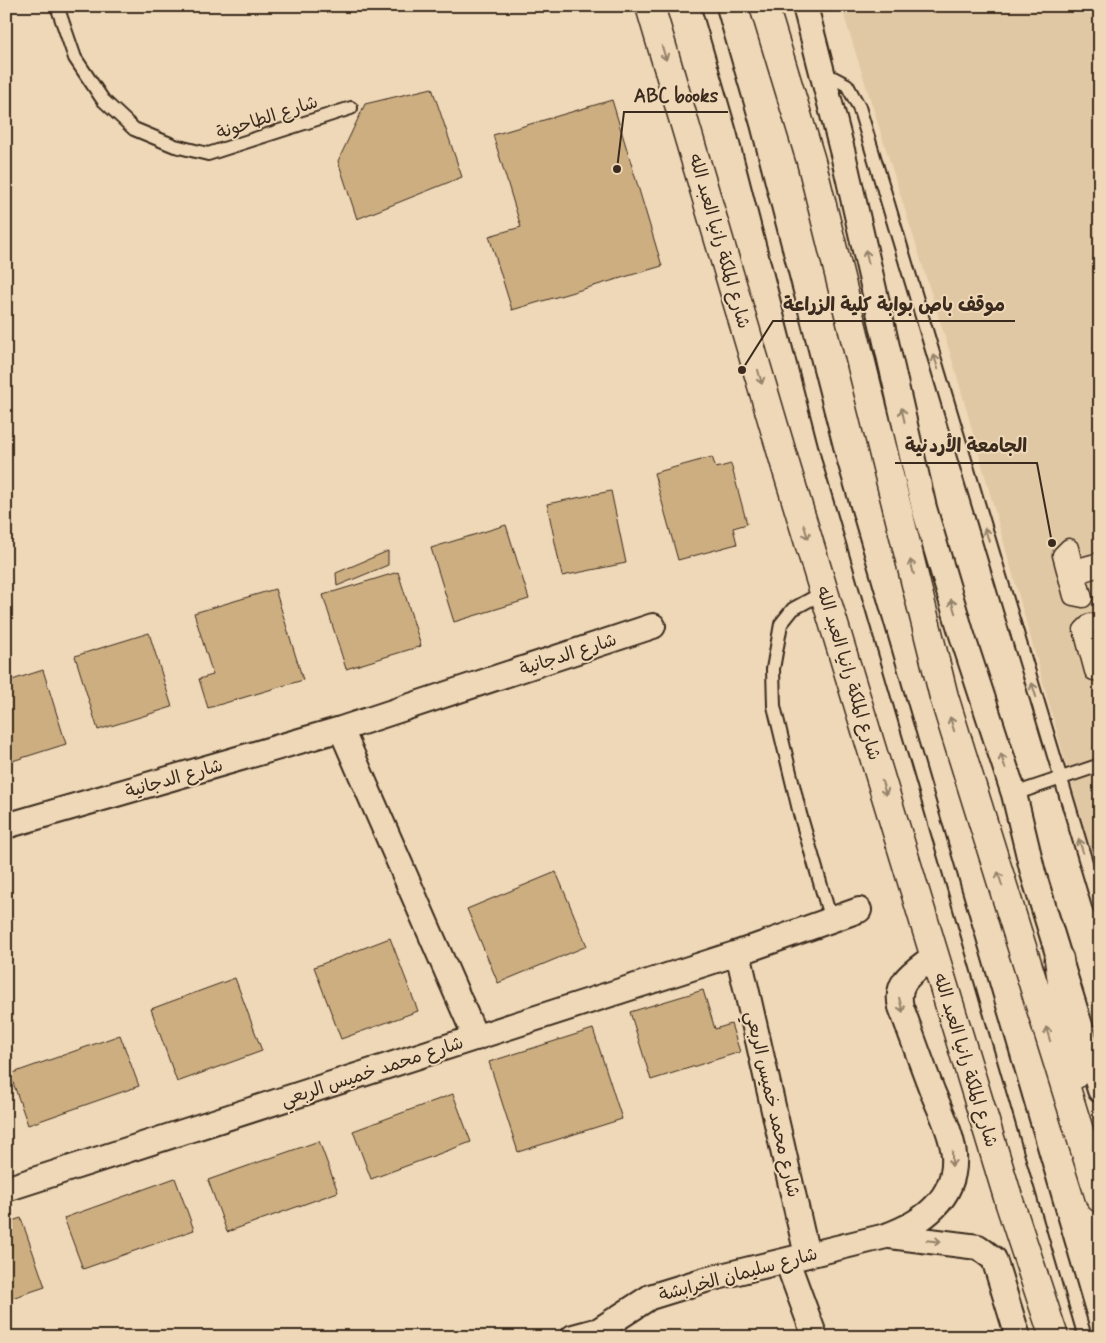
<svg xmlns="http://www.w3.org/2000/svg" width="1106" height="1343" viewBox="0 0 1106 1343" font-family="Mynerve,'Playpen Sans Arabic',sans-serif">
<rect width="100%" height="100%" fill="#eed8b7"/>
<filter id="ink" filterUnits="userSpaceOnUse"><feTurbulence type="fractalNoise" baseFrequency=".02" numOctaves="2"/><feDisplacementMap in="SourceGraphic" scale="10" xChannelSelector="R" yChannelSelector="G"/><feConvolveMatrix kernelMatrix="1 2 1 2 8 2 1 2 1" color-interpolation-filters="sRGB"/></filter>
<g filter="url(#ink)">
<path fill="#e1c8a4" d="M841 6H1100V885L955 369Z"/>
<path fill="#ccae81" stroke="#3b2a1e" d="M432 88 462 177 357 219 338 161 365 104Z
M612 100 662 266 512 310 489 236 521 227 493 135Z
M712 457 716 468 731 464 747 524 733 528 737 544 678 560 654 473Z
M611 491 626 563 562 576 547 504Z
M506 525 529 599 454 622 431 548Z
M388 551V565L337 586 336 573Z
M398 572 421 646 346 669 323 595Z
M275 589 303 680 208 708 199 679 213 675 194 613Z
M149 633 172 707 98 730 75 656Z
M43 670 66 744 6 763V682Z
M556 872 587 946 498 983 467 909Z
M390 938 418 1011 341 1039 314 967Z
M235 978 262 1051 177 1082 151 1009Z
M703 990 715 1029 731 1024 740 1052 651 1080 630 1012Z
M593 1029 622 1119 518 1152 489 1062Z
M120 1035 139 1086 28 1125 10 1074Z
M453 1094 471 1142 371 1179 353 1131Z
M319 1141 338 1192 227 1232 208 1180Z
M175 1178 194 1230 83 1269 64 1218Z
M21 1218 45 1287 6 1300V1223Z"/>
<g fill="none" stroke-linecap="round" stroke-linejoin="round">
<defs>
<path id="service" d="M57 6 75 58 103 100 134 129 175 146 208 154 351 108
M708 6 744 130 829 460 1085 1337
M822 72 847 85 859 107 1100 909
M824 592 793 609 781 624 773 669 774 706 800 814 831 920
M1014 794 1100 765"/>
<path id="pedestrian" d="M1100 562 1074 569 1069 548 1062 555 1073 596 1083 598 1076 574 1100 567
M1090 623 1083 630 1094 671 1100 672"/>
<path id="minor" d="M805 6 843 154 924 508 961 632 1014 794 1033 873 1100 1090
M341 729 476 1038
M6 826 341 729 653 626
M738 953 807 1255
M6 1189 738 953 859 910
M890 1236 978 1247 994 1259 1018 1337
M787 1261 815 1337
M573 1337 599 1330 650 1297 705 1280 886 1236C922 1223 957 1199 954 1155 952 1135 941 1112 933 1093 922 1065 912 1036 901 1007 894 980 916 971 934 956"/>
<path id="primary" d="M650 6 786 467 1010 1204 1054 1337
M764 6 811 161 944 697 1100 1198
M1059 959 1074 1075"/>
</defs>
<use href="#service" stroke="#3b2a1e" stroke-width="16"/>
<use href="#pedestrian" stroke="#3b2a1e" stroke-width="21"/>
<use href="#minor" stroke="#3b2a1e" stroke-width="28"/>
<use href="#primary" stroke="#3b2a1e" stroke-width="31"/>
<use href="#service" stroke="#eed8b7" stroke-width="12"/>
<use href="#pedestrian" stroke="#eed8b7" stroke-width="18"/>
<use href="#minor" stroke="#eed8b7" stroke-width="24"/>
<use href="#primary" stroke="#eed8b7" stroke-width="28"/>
</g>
<defs><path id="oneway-shaft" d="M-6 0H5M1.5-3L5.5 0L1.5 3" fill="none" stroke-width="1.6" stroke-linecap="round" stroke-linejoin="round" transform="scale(1.25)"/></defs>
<g stroke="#94816a">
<use href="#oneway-shaft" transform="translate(664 53) rotate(73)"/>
<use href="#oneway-shaft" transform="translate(867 257) rotate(-103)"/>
<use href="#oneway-shaft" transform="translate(936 362) rotate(-107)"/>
<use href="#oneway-shaft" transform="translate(760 377) rotate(74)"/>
<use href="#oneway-shaft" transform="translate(903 415) rotate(-103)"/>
<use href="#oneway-shaft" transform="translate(806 532) rotate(73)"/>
<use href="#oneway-shaft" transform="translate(987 535) rotate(-107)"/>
<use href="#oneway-shaft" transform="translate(912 567) rotate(-104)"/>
<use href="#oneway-shaft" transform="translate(953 606) rotate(-107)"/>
<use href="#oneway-shaft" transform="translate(1034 690) rotate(-107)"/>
<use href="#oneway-shaft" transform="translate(952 724) rotate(-107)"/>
<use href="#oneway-shaft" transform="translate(1003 761) rotate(-108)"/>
<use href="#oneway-shaft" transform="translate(884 788) rotate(73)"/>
<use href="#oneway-shaft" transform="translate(1081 846) rotate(-107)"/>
<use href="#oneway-shaft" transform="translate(1000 879) rotate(-107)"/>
<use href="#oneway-shaft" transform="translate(901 1005) rotate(75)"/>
<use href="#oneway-shaft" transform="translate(1048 1034) rotate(-107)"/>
<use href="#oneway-shaft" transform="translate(952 1159) rotate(91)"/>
<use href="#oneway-shaft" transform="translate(934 1241) rotate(6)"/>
</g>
</g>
<g text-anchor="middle" stroke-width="4" stroke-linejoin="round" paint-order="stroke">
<g font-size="18" fill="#3b2a1e" stroke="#eed8b7">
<text transform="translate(267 117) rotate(-18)" y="6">شارع الطاحونة</text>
<text transform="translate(720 241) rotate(74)" y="6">شارع الملكة رانيا العبد الله</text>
<text transform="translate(568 654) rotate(-18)" y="6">شارع الدجانية</text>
<text transform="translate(849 673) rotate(73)" y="6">شارع الملكة رانيا العبد الله</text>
<text transform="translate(174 778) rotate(-16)" y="6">شارع الدجانية</text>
<text transform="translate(966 1060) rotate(73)" y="6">شارع الملكة رانيا العبد الله</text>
<text transform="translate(372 1071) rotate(-18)" y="6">شارع محمد خميس الربعي</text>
<text transform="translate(773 1104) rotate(77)" y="6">شارع محمد خميس الربعي</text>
<text transform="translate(738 1274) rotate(-15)" y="6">شارع سليمان الخرابشة</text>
</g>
</g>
<path fill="none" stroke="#3b2a1e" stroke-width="2" d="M617 169L624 112H728M742 370L773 321H1015M1052 543L1037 463H895"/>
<g fill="#3b2a1e" stroke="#eed8b7" stroke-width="2">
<circle cx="617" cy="169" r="5"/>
<circle cx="742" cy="370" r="5"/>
<circle cx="1052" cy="543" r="5"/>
</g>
<g font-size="19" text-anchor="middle" font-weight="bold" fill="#3b2a1e" stroke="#eed8b7" stroke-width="4" stroke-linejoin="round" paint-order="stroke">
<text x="676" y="102">ABC books</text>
<text x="894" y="311">موقف باص بوابة كلية الزراعة</text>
<text x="966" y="452">الجامعة الأردنية</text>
</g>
<rect width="1106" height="1343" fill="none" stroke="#eed8b7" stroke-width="25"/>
<rect x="12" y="12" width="1081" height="1318" fill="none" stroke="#3b2a1e" stroke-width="2" filter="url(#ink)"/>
</svg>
